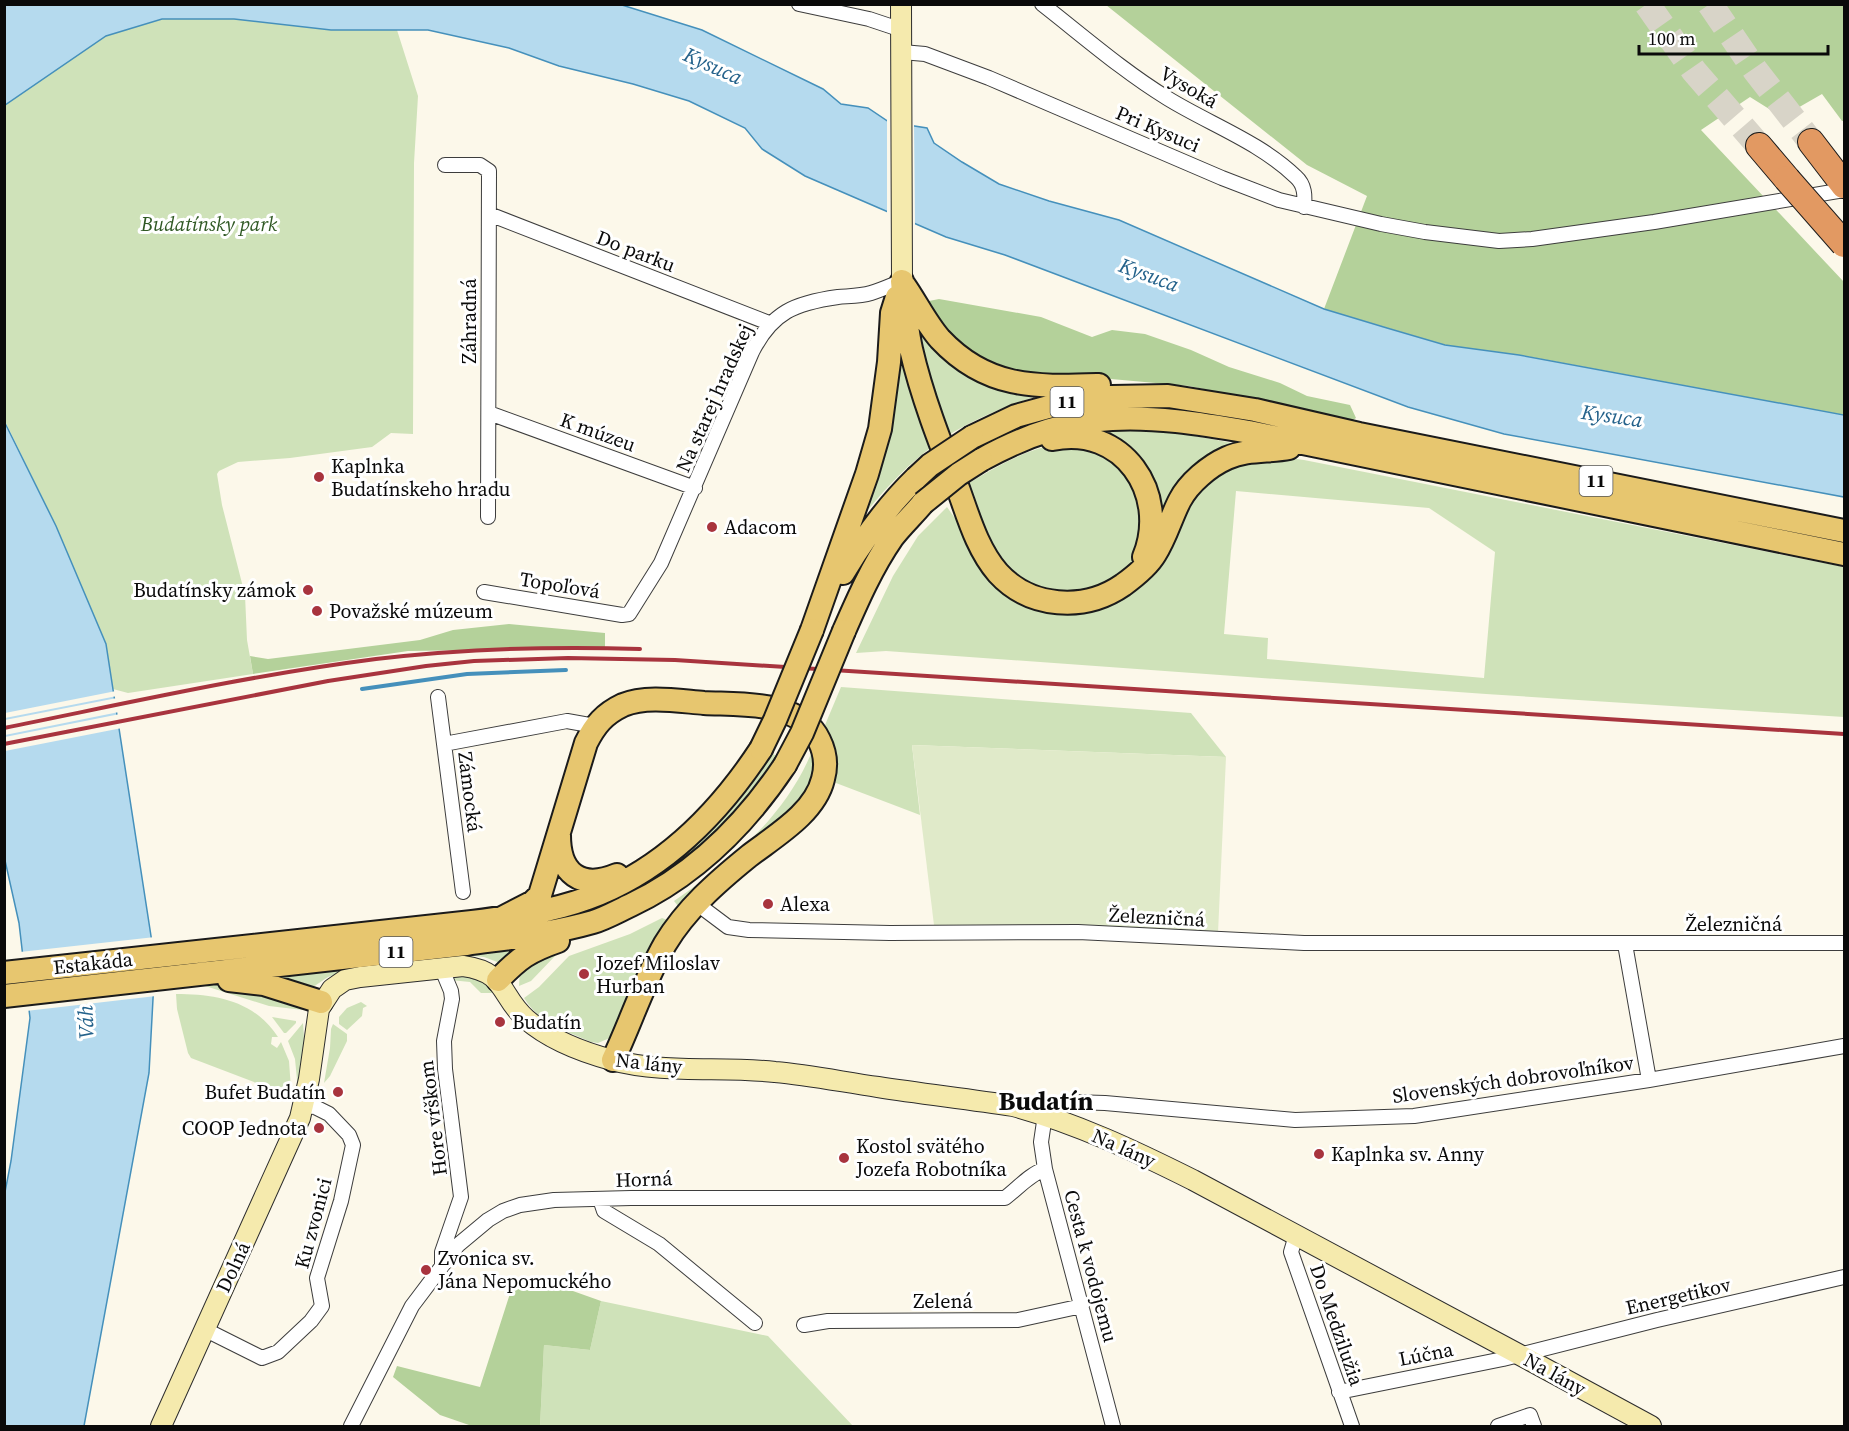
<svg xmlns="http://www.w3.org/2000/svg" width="1849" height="1431" viewBox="0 0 1849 1431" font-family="'Source Serif 4',serif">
<rect width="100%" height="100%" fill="#fcf8ea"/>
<path fill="#cfe2b9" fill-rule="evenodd" d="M162 19H234L331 30H397L418 96 414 163 413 434 391 433 372 447 290 458 238 462 219 471 217 474 222 505 245 595 247 640 253 674 128 693 113 689 106 644 56 526 5 421V105L106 36Z
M912 309 1048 393C1012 403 978 417 947 436L926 380Z
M896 315 933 446C906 466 884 490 863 516Z
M1118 429C1160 429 1200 436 1241 445L1158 518 1096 432Z
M1060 443 1112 455 1144 498C1142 513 1142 540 1137 553 1126 582 1087 594 1059 593 1043 593 1022 582 1010 571 986 550 977 515 964 486 995 467 1024 450 1060 443Z
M1269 455 1304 460 1844 567V717L1486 694 886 651 856 653 893 576 918 536 947 507 959 524 977 562 1070 613 1091 611 1112 603 1186 504 1224 467ZM1236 491 1429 508 1495 552 1484 678 1267 659 1268 638 1224 634Z
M841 687 1191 713 1226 757 912 745 920 815 836 783 825 725Z
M813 749 815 770 807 791 791 811 677 911 674 909 678 906 674 901C732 861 786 816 813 749Z
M772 753 776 756C736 830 664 885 585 912 570 918 552 924 536 925 523 927 508 926 495 926L687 851 733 808Z
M662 918 670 921 612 1037 598 1043 591 1042C566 1031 538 1022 524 998L539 987 569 956 630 934Z
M532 942 500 963 484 957 474 956 346 971 328 977 310 989 261 976Z
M554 952 555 956 531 981 519 986 520 969Z
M448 974 476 975 497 993H481L470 982 450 980Z
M202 985H236L301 1005 303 1010 269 1006Z
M176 994C216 994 255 1001 278 1037H272L271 1044 277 1048 281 1042 289 1061 291 1089C277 1091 266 1092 254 1082L191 1058 188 1053 177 1009Z
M361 1002 367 1006 363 1008 362 1016 347 1030 339 1024V1017L347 1008Z
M272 1017 296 1021V1023L286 1033H284Z
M303 1023 305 1051 298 1090 295 1059 288 1041Z
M333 1024 347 1034V1041L330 1076 324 1083 330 1048 331 1029Z
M601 1301 768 1336 853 1426H540L544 1345 590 1350Z"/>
<path fill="#b4d19a" d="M1106 5H1844V121H1842L1822 94 1782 117 1750 97 1701 130 1844 282V415L1520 355 1445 345 1324 309 1367 196 1307 165Z
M939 299 1041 317 1092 337 1112 330 1145 334 1191 350 1229 367 1280 383 1307 396 1350 405 1356 418 1353 420 1189 386 1111 379 1047 380 1020 377 969 356 924 302Z
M509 624 605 633V648L408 651 253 674 250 656 268 659 420 640 453 630Z
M542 1280 601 1301 590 1350 544 1345 540 1426H469V1425L440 1415 393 1377 397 1366 480 1387 514 1281Z"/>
<path fill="#e0eac9" d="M912 745 1226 757 1218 933 934 925Z"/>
<path fill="#b5daee" stroke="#4590bb" stroke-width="1.5" d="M5 5H622L702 30 823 89 841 104 868 108 889 122 927 128 934 143 962 162 999 184 1049 201 1119 220 1324 309 1387 328 1445 345 1519 355 1844 415V497L1504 434 1408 407 1005 255 946 237 805 176 762 149 745 128 689 101 633 84 559 66 509 48 428 30H331L234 19H162L106 36 5 105Z
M4 421 56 526 106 644 155 962 149 1073 84 1426H5V1192L11 1161 30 1018 19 923 4 856Z"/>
<path fill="#fcf8ea" d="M887 117 914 123 915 227 887 215Z
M116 691 117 696 5 718V713Z
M117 698 119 712 5 735V720Z
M120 714 122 728 5 751V737Z
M155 937 158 962 23 981 20 952Z
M158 969 156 996 26 1011 23 984Z"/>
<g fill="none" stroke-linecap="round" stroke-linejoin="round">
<path stroke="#4590bb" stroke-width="4" d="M362 689 467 674 566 670"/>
<path stroke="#d8d4c8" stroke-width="26" stroke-dasharray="26 13" stroke-linecap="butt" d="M1647 4 1694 71 1759 146
M1710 4 1755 70 1811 142"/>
<defs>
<path id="street" d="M799 4 869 19 902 30
M1042 4C1083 36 1123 71 1167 98 1209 124 1260 142 1296 177 1305 185 1305 196 1304 207
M902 52 925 54 989 78 1222 178 1279 200 1381 224 1425 232 1499 241 1532 239 1654 222 1844 190
M445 165H480L489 171 488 517
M489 214 769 323
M489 413 695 488
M484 592 622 615 629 614 661 563 752 352C772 312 795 303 838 297 849 296 861 296 871 293 881 290 892 285 902 281
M438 697 463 892
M444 744 567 721 595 726
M696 903 728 927 749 930 890 933 1078 932 1304 943H1844
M1625 944 1649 1080
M441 967 451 991 452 999 444 1041 445 1069 461 1197 442 1252V1265
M600 1199 604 1211 659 1244 755 1323
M1296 1235 1291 1252 1352 1426
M804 1325 828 1321 1018 1320 1082 1306
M204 1329 262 1358 278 1352 311 1321 322 1306 317 1278 341 1201 353 1145 349 1135 329 1114 315 1107 303 1106
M1339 1392 1503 1359 1657 1320 1844 1277
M351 1426 412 1306 458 1245 488 1220 503 1211 520 1205 554 1200 631 1198H1005C1018 1188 1030 1174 1045 1169
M1113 1426 1045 1169 1041 1142 1045 1115 1057 1105 1072 1102 1105 1103 1295 1120 1414 1116 1649 1080 1844 1046
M1498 1426 1530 1415 1534 1426"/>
<path id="secondary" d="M901 4 902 281
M161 1426 300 1118 309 1079 319 1009 332 989 345 980 360 977 463 966C507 972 499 995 526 1019 549 1039 582 1052 612 1060 664 1074 721 1066 775 1072 809 1075 843 1082 878 1087 923 1094 968 1099 1013 1106 1076 1123 1135 1151 1193 1180L1520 1355 1651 1426"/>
<path id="primary" d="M902 281C904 303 906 326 911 349 922 397 941 445 959 491 969 519 978 550 998 573 1030 608 1084 612 1123 585 1134 577 1148 566 1155 554 1166 537 1171 517 1180 500 1189 483 1209 466 1227 458 1247 449 1269 452 1289 448
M904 285C916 302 926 323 940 339 987 389 1035 387 1099 385
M972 437 1016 416 1063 403 1112 397 1168 396 1255 410 1359 434 1844 531
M1052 439C1122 424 1170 493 1144 557
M981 460C1078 406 1144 414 1249 432L1844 554
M843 573C864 538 886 507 916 478
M812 630 867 474 880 429 889 362 892 313 897 297
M844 631C858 599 872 567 892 538 901 526 913 515 923 503
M559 835C559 874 581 890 617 875
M502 918 533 902 540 895 586 743C595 725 604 714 623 705 646 695 679 701 704 703 740 705 800 700 819 740 825 752 827 765 823 779 815 813 775 836 749 856 717 882 686 909 665 944 644 981 631 1022 613 1060
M4 973 472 922C511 917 550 912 588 898 662 871 719 813 761 749
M229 980 264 984 321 1002
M498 980C519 958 529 951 558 941
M4 996 466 944C508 938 551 934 593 922 606 918 618 911 631 905 696 874 745 825 785 765"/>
<path id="highway" d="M1811 142 1844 185
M1759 146 1787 179"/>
</defs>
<use href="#street" stroke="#3d3d3d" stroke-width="16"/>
<use href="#secondary" stroke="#2c2c2c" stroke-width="22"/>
<use href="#primary" stroke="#1b1b1b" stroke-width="26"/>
<use href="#highway" stroke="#1b1b1b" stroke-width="28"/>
<use href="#street" stroke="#fff" stroke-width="14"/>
<use href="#secondary" stroke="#f5eaad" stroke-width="20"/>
<use href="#primary" stroke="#e7c66f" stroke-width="22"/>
<use href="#highway" stroke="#e29962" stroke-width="26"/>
<path stroke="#a8343e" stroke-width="4" d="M4 728C128 703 251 675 376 659 463 649 552 646 640 649
M4 744 328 681 426 666 474 661 568 658 675 660 1844 734"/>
<defs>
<path id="primary-bridge" d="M916 478 930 465 972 437
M923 503 959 474 981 460
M761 749 775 720 812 630
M785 765 802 733 844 631"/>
<path id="highway-bridge" d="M1787 179 1844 244"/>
</defs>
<use href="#primary-bridge" stroke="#1b1b1b" stroke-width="26" stroke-linecap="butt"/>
<use href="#highway-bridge" stroke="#1b1b1b" stroke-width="28" stroke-linecap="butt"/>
<use href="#primary-bridge" stroke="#e7c66f" stroke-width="22"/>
<use href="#highway-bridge" stroke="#e29962" stroke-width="26"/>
</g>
<g fill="#a8343e" stroke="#fff" stroke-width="2">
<circle cx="319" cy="477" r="6"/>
<circle cx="712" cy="527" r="6"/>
<circle cx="308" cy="590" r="6"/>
<circle cx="317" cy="611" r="6"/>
<circle cx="768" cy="904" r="6"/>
<circle cx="584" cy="974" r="6"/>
<circle cx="500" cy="1022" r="6"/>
<circle cx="338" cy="1092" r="6"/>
<circle cx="319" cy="1128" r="6"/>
<circle cx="1319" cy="1154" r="6"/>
<circle cx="844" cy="1158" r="6"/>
<circle cx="426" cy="1270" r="6"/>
</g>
<g text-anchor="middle" stroke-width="6" stroke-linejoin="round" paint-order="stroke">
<g fill="#fff" stroke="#545454" stroke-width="1.5">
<rect x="1050.5" y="387" width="33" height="30" rx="4.5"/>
<rect x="1579.5" y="466" width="33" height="30" rx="4.5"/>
<rect x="379.5" y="937" width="33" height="30" rx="4.5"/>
</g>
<g font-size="18" font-weight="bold" fill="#0a0a0a">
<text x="1067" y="408">11</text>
<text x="1596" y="487">11</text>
<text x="396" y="958">11</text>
</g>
<g font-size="20" fill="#0a0a0a" stroke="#fff">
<text transform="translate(1189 87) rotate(30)" y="7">Vysoká</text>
<text transform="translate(1158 129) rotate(23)" y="7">Pri Kysuci</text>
<text transform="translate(636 251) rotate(21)" y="7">Do parku</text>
<text transform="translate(469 321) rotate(-90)" y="7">Záhradná</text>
<text transform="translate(714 398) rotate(-66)" y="7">Na starej hradskej</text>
<text transform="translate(598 432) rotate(20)" y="7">K múzeu</text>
<text transform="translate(560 585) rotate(9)" y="7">Topoľová</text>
<text transform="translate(470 792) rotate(83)" y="7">Zámocká</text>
<text transform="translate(1157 917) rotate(3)" y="7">Železničná</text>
<text x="1734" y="931">Železničná</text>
<text transform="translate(93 963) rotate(-6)" y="7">Estakáda</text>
<text transform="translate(649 1063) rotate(6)" y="7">Na lány</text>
<text transform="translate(1513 1079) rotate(-8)" y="7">Slovenských dobrovoľníkov</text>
<text transform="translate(433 1118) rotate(-97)" y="7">Hore vŕškom</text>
<text transform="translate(1124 1148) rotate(24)" y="7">Na lány</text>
<text transform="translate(644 1179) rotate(-2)" y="7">Horná</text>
<text transform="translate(313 1223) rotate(-75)" y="7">Ku zvonici</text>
<text transform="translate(1091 1266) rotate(75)" y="7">Cesta k vodojemu</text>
<text transform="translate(233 1267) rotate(-65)" y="7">Dolná</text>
<text transform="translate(1678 1296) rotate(-13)" y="7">Energetikov</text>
<text x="943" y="1308">Zelená</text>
<text transform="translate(1337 1325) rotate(71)" y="7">Do Medzilužia</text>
<text transform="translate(1426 1354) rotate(-11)" y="7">Lúčna</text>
<text transform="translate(1555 1374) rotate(29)" y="7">Na lány</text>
</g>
<g font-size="20" font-style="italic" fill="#305924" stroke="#fff">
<text x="209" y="231">Budatínsky park</text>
</g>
<g font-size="20" fill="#0a0a0a" stroke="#fff" text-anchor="start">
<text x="331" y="473">Kaplnka<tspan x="331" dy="23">Budatínskeho hradu</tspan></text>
<text x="724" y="534">Adacom</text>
<text x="296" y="597" text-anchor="end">Budatínsky zámok</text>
<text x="329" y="618">Považské múzeum</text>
<text x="780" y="911">Alexa</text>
<text x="596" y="970">Jozef Miloslav<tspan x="596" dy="23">Hurban</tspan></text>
<text x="512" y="1029">Budatín</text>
<text x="326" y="1099" text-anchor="end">Bufet Budatín</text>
<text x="307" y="1135" text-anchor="end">COOP Jednota</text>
<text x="856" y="1153">Kostol svätého<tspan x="856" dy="23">Jozefa Robotníka</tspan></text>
<text x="1331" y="1161">Kaplnka sv. Anny</text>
<text x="438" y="1265">Zvonica sv.<tspan x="438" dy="23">Jána Nepomuckého</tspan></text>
</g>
<g font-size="21" font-style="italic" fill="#24628b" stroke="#fff">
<text transform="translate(713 66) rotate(24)" y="7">Kysuca</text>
<text transform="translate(1149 275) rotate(20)" y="7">Kysuca</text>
<text transform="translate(1612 416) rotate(8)" y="7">Kysuca</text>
<text transform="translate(86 1022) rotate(-92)" y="7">Váh</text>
</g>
<g font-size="26" font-weight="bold" fill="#0a0a0a" stroke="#fff">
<text x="1046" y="1110">Budatín</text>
</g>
</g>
<rect width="1849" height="1431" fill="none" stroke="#0a0a0a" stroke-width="12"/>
<path d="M1639 45v9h189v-9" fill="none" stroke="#0a0a0a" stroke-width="3"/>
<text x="1648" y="45" font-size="18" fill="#0a0a0a" stroke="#ffffff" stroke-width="4.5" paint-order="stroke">100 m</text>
</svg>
